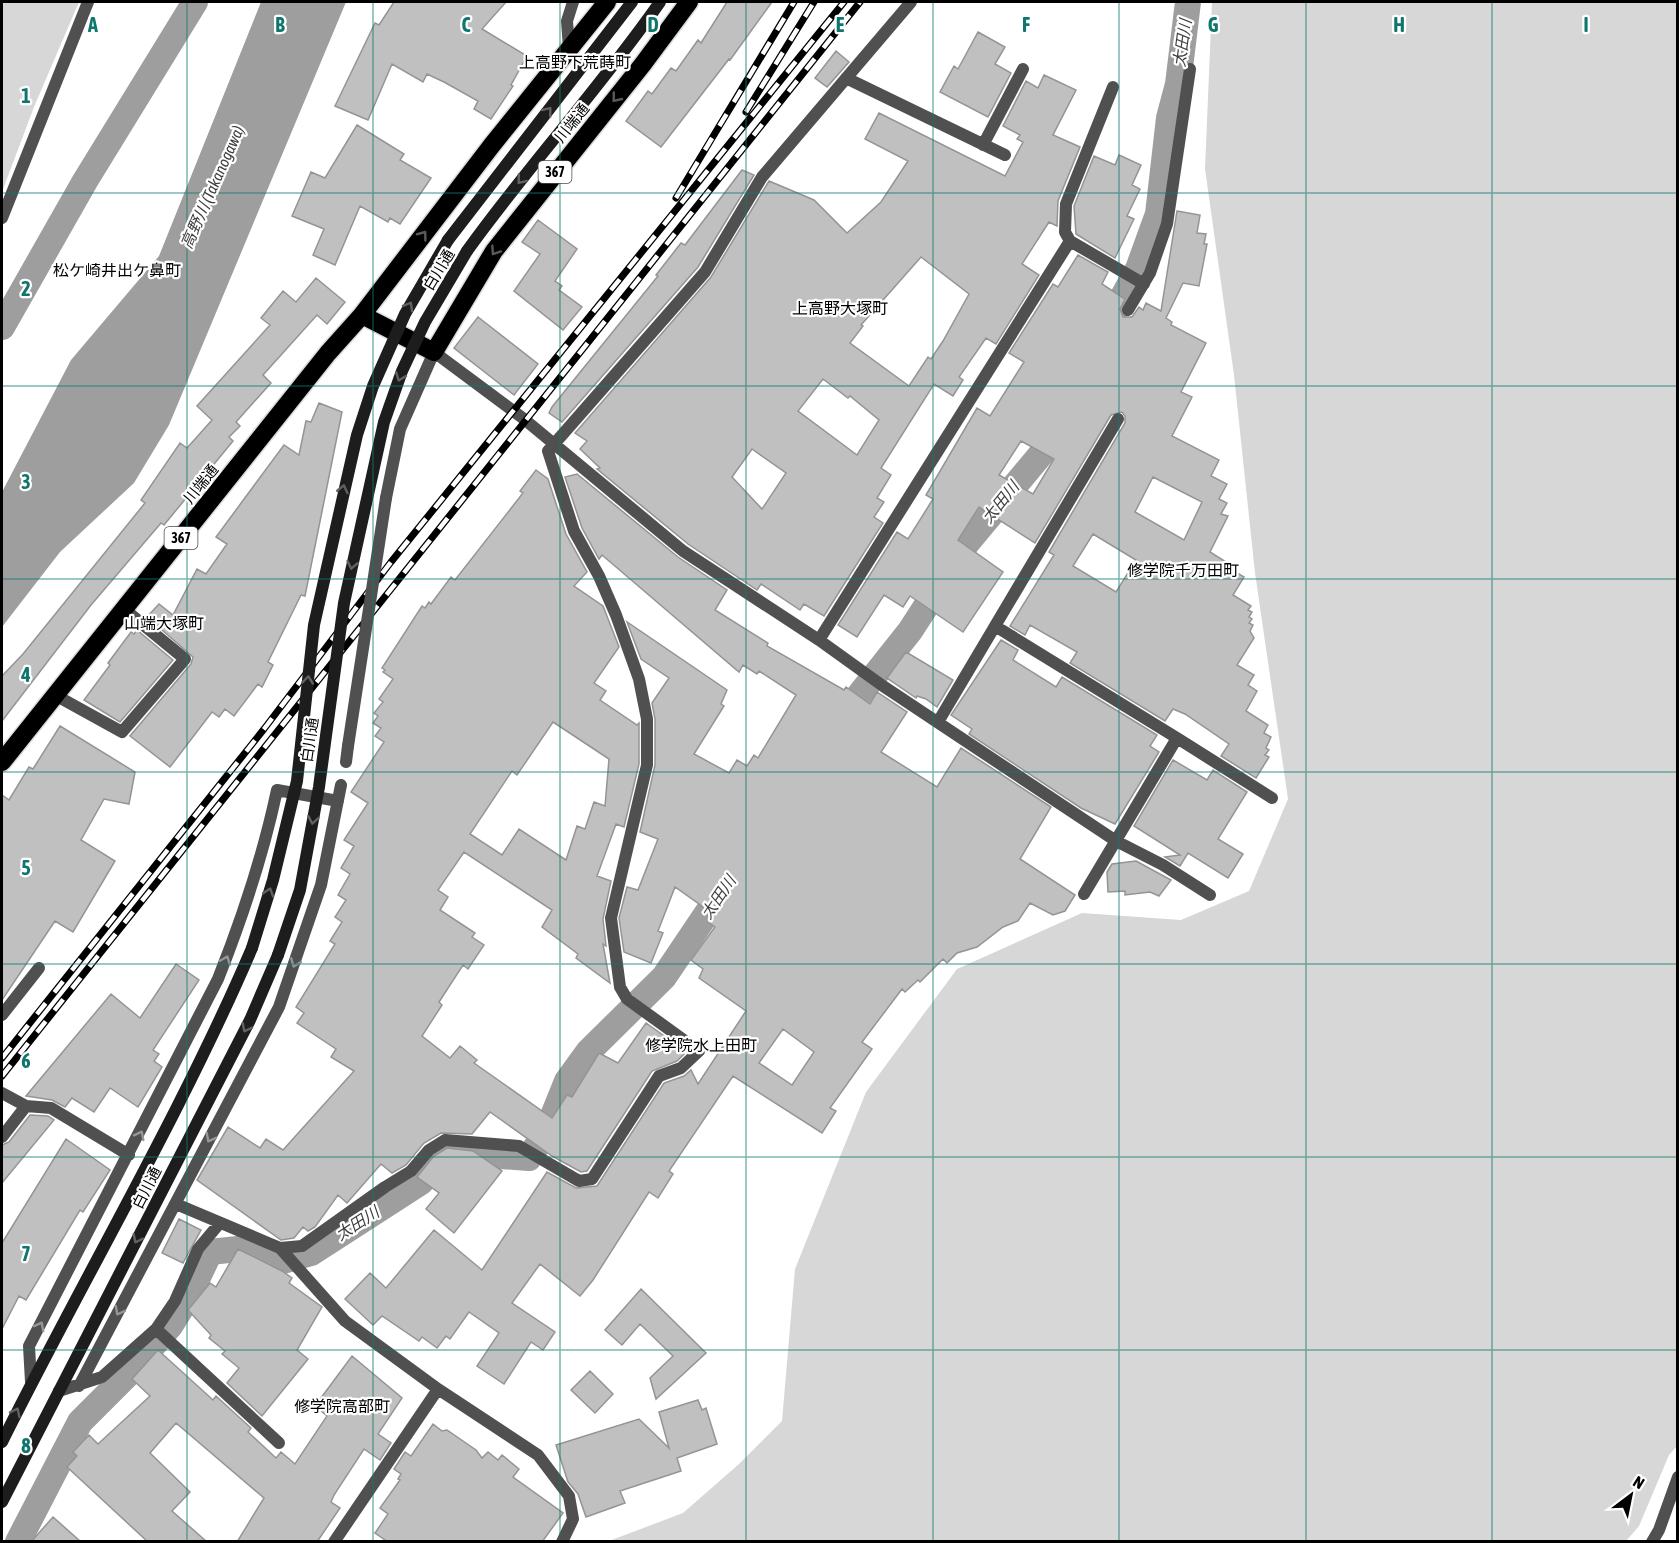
<svg xmlns="http://www.w3.org/2000/svg" width="1679" height="1543" viewBox="0 0 1679 1543" font-family="'Asap Condensed','Noto Sans JP',sans-serif">
<rect width="100%" height="100%" fill="#fff"/>
<path fill="#d7d7d7" d="M2 2H79L34 107 2 192Z
M1212 2H1677V1446L1669 1455 1639 1526 1626 1541H609L683 1513 739 1464 782 1421 795 1269 866 1092 957 969 1082 913 1181 920 1249 891 1288 799 1255 573 1234 375 1205 169Z"/>
<path fill="#9e9e9e" d="M261 2H346L169 425 134 483 60 552 2 627V492L71 360 159 256Z"/>
<g fill="none" stroke-linecap="round" stroke-linejoin="round">
<path stroke="#9e9e9e" stroke-width="26" d="M1107 326 1138 269 1158 214 1169 118 1178 84 1188 2
M2 327 85 181 195 2
M837 723 910 631 967 543 1047 447 1061 425
M18 1542 80 1422 131 1371 170 1326 190 1294 210 1252 238 1249 283 1261 311 1253 421 1182 445 1154 457 1153 529 1158 548 1128 567 1081 588 1052 664 977 728 882"/>
</g>
<path fill="#c0c0c0" stroke="#949494" stroke-width="1.5" fill-rule="evenodd" d="M394 2H506L482 29 527 56 511 85 513 86 491 119 474 109 478 101 444 82 427 74 423 82 392 64 368 120 335 106 375 23 379 25Z
M727 2H772L730 60 729 59 661 147 626 121 648 91 652 94 671 68 676 71 698 40 701 43Z
M978 32 1005 47 995 64 1011 73 988 117 940 92 954 66 958 69Z
M836 51 849 62 827 87 815 78Z
M1044 75 1076 90 1053 135 1080 147 1058 201 1057 226 1049 222 1022 264 1039 275 996 344 986 338 959 377 963 380 953 396 934 384 881 468 891 475 877 498 884 502 874 517 883 523 824 616 804 604 800 610 761 584 757 590 688 544 597 469 600 468 580 449 587 441 575 433 711 277 769 181 814 200 847 233 881 202 908 161 865 139 879 113 1005 176 1023 142 1017 139 1020 135 1003 126 1026 81 1038 88ZM921 257 969 294 943 341 931 359 928 357 909 386 850 343 863 326 861 325ZM823 379 848 398 850 396 879 420 857 455 798 411ZM752 449 786 473 762 509 732 477Z
M357 125 404 154 400 160 431 178 400 224 390 218 388 222 360 206 335 265 313 255 324 229 292 216 311 172 325 178Z
M1119 155 1141 165 1132 185 1140 189 1127 216 1134 219 1115 258 1076 234 1074 206 1094 156 1115 165Z
M742 170 754 175 698 267 562 422 549 413 552 407 658 276 656 275 681 243 685 245Z
M1177 211 1200 215 1197 233 1206 234 1204 244H1207L1199 286 1183 283 1166 318 1172 322 1171 325 1206 343 1181 392 1192 397 1172 436 1219 460 1211 476 1227 484 1219 499 1227 503 1221 514 1228 516 1210 552 1226 562 1224 565 1244 577 1233 595 1251 606 1248 610 1252 612 1249 617 1252 619 1249 623 1253 625 1250 631 1254 638 1237 665 1254 675 1248 685 1257 691 1246 711 1268 725 1264 733 1271 737 1266 748 1269 750 1265 755 1269 757 1256 778 1221 756 1229 744 1185 714 1173 709 1165 721 1070 663 1077 652 1030 625 1025 635 1010 626 1054 555 1049 552 1125 423V416L1122 412 1111 415 1035 543 979 507 958 540 1003 572 963 632 910 596 903 607 884 595 857 637 838 625 897 532 908 539 933 499 926 495 977 408 990 416 1024 362 1009 353 1053 284 1058 287 1078 255 1108 272 1102 284 1125 299 1120 309 1123 317H1132L1139 307 1143 310 1146 303 1161 311ZM1021 441 1054 459 1033 494 999 475ZM1153 477 1202 502 1184 540 1135 512ZM1093 534 1136 560 1116 592 1073 566Z
M538 220 577 249 555 281 562 286 559 290 582 307 563 330 514 291 540 254 522 242Z
M316 278 345 302 327 324 317 315 263 375 271 383 236 422 240 426 229 437 233 441 164 525 161 523 91 605 2 721V676L23 654 145 503 141 500 180 443 187 448 212 420 197 406 270 325 261 318 283 291 296 302Z
M478 317 538 364 514 395 454 348Z
M319 403 342 412 305 596 301 595 268 662 273 665 262 687 258 684 234 716 225 709 219 717 212 712 170 767 130 736 191 664 193 657 147 617 159 604 173 615 197 569 206 574 227 544 216 537 284 445 299 455 306 421 311 422Z
M536 470 548 479 566 534 587 572 574 586 603 606 619 647 594 683 606 691 600 700 637 725 639 723V764L624 827 616 824 597 876 611 881 603 919 606 946 603 944 610 983 576 958 578 954 542 927 552 910 464 852 438 890 448 897 440 910 475 933 472 937 484 945 468 969 463 965 439 1002 442 1005 422 1036 450 1058 460 1046 477 1060 474 1063 552 1118 567 1095 572 1097 599 1053 618 1063 646 1023 681 1048 684 1054 677 1061 652 1071 587 1171 581 1172 552 1156 490 1112 472 1134 441 1133 424 1143 406 1165 392 1173 381 1164 347 1203 338 1195 315 1227 308 1231 303 1227 294 1238 281 1240 197 1180 228 1127 260 1148 266 1139 283 1150 354 1071 331 1057 336 1049 297 1023 304 1013 296 1007 335 944 330 941 342 922 335 917 346 900 338 895 350 874 341 868 354 846 344 840 368 803 351 792 384 742 375 736 381 728 373 723 378 716 374 713 383 702 379 699 393 679 383 672 385 670 382 668 422 606 425 608 429 602 431 604 451 577 455 580 523 493 520 491ZM553 722 609 759 605 806 594 802 585 829 577 826 566 860 519 829 502 855 470 834 512 771 517 775Z
M577 474 678 557 727 590 715 610 768 643 767 646 844 690 846 687 870 704 877 692 907 712 881 752 937 787 961 748 1051 807 1020 859 1075 895 1065 911 1053 915 1030 903 1018 921 1003 927 977 947 957 953 947 963 943 959 920 982 918 980 905 992 902 989 862 1042 872 1049 830 1108 836 1111 822 1133 733 1076 669 1171 673 1174 658 1198 649 1192 593 1280 580 1296 540 1264 512 1303 555 1332 543 1350 531 1342 504 1384 477 1366 499 1333 469 1312 450 1339 446 1336 437 1348 422 1337 419 1341 382 1316 373 1325 345 1299 370 1273 386 1288 434 1230 482 1270 547 1172 576 1188 597 1186 664 1083 684 1076 691 1070 698 1084 746 1011 699 978 703 969 691 960 715 927 708 922 713 914 675 887 658 931 663 933 651 963 624 952 619 918 627 887 638 890 658 839 640 832 655 765V719L652 703 669 678 641 659 627 622 727 690 721 704 724 706 694 754 729 773 737 760 747 766 754 755 758 758 796 695 759 671 757 674 743 665 739 672 602 555 599 559 582 528 565 477ZM783 1029 814 1052 792 1085 759 1063Z
M137 630 173 660 120 722 84 700 110 665 108 663 131 632 134 634Z
M1001 640 1018 650 1013 660 1056 687 1062 677 1157 735 1150 746 1159 752 1115 824 1081 808 969 734 972 729 951 715Z
M906 652 953 680 937 707 926 699 917 696 916 698 887 678Z
M60 726 135 772 129 804 104 799 81 840 115 861 73 932 55 921 2 1000V795L9 800 29 767 33 769Z
M1173 760 1207 780 1213 770 1247 792 1218 839 1243 854 1228 878 1188 853 1180 866 1165 857 1180 855 1134 826Z
M1136 861 1171 880 1159 896 1150 892 1125 895V891L1108 892 1107 872 1112 864Z
M176 964 199 980 153 1050 159 1054 154 1061 162 1067 138 1107 110 1088 94 1112 72 1098 65 1107 52 1100 26 1096 111 994 140 1018Z
M30 1115 48 1116 54 1120 2 1183V1145L9 1142Z
M66 1139 110 1170 83 1212 80 1210 26 1300 19 1296 2 1329V1243Z
M447 1148 473 1151 502 1171 454 1233 426 1209 439 1193 417 1177 434 1156Z
M179 1219 201 1230 183 1263 162 1253Z
M238 1249 282 1271 292 1278 289 1283 322 1307 297 1350 308 1359 262 1416 227 1383 239 1368 222 1354 225 1351 209 1338 211 1335 188 1310 210 1283 216 1287Z
M641 1289 706 1353 656 1399 650 1378 673 1356 640 1324 622 1345 605 1330Z
M158 1350 213 1400 216 1396 251 1428 248 1432 276 1458 281 1452 295 1464 327 1416 315 1406 352 1356 402 1398 378 1434 391 1443 380 1460 364 1449 334 1495 331 1502 340 1508 317 1542H237L264 1498 176 1423 150 1453 190 1492 172 1511 207 1542H148L67 1467 77 1456 73 1452 89 1435 98 1444 150 1396 132 1379Z
M590 1371 613 1394 595 1413 571 1390Z
M698 1400 702 1410 706 1408 717 1444 677 1458 681 1471 620 1491 625 1503 586 1517 578 1494 568 1482 556 1445 639 1419 669 1448 659 1412Z
M433 1424 442 1431 447 1430 476 1450 482 1458 488 1452 498 1460 502 1455 519 1469 513 1477 563 1513 542 1542H388L375 1533 388 1514 380 1508 400 1480 398 1479 401 1474 394 1469 405 1452 411 1456Z
M53 1517 81 1542H31Z"/>
<g fill="none" stroke-linecap="round" stroke-linejoin="round">
<defs>
<path id="highway" d="M362 315 434 352 494 251 643 64 689 2
M2 762 328 353 362 315 492 145 607 2"/>
</defs>
<use href="#highway" stroke="#dbdbdb" stroke-width="21"/>
<path stroke="#505050" stroke-width="12" d="M569 48 567 21 573 2
M846 78 1005 155
M983 145 1023 69
M2 218 88 2
M1070 241 1065 232 1066 204 1113 87
M1128 310 1150 273 1167 224 1190 69
M386 498 400 429 434 352 524 419 683 551 819 640 883 686 1116 841 1163 865 1210 895
M995 626 1118 419
M819 640 1070 241 1144 284
M55 695 122 732 185 659 124 609
M938 722 995 626 1177 738 1084 894
M1177 738 1272 798
M346 762 348 746
M2 1015 39 968
M2 1093 26 1106 51 1108 129 1155
M2 1137 26 1106
M176 1204 280 1248 345 1321 438 1389 538 1455 569 1496 573 1519 562 1542
M280 1248 302 1246 385 1187 411 1171 429 1150 445 1140 519 1146 579 1181 592 1179 659 1076 681 1068 699 1051 627 999 620 987 611 918 647 765V719L639 679 616 615 599 576 574 531 548 451 705 272 762 177 911 2
M156 1329 279 1443
M31 1382 29 1346 218 979C243 916 263 856 277 790L338 801
M79 1386 279 1007 321 885 341 785
M59 1391 102 1377 156 1329 175 1301 198 1249 219 1224
M334 1542 438 1389
M1652 1542 1659 1530 1678 1477"/>
<path stroke="#1d1d1d" stroke-width="12" d="M448 240 632 2
M467 251C528 166 600 88 660 2
M2 1442C84 1277 179 1118 252 948
M2 1502 250 1020 278 955"/>
<use href="#highway" stroke="#000" stroke-width="18"/>
<defs>
<path id="rail" d="M746 112 814 2
M676 198 794 2
M2 1058 264 729 391 562 844 2
M2 1076 860 2"/>
</defs>
<use href="#rail" stroke="#000" stroke-width="7"/>
<use href="#rail" stroke="#fff" stroke-width="4.5" stroke-dasharray="14" stroke-linecap="butt"/>
<path stroke="#505050" stroke-width="12" d="M348 746 386 498"/>
<path stroke="#1d1d1d" stroke-width="12" d="M252 948 273 880 297 781 314 625 357 435 373 386 405 314 448 240
M278 955 300 890 319 787 344 603 384 422 402 371 425 322 467 251"/>
</g>
<defs><path id="oneway-chevron" d="M-2-3.5L2.5 0L-2 3.5" fill="none" stroke-width="1.6" stroke-linecap="round" stroke-linejoin="round" transform="scale(1.5)"/></defs>
<g stroke="#595959">
<use href="#oneway-chevron" transform="translate(616 98) rotate(129)"/>
<use href="#oneway-chevron" transform="translate(423 235) rotate(-53)"/>
<use href="#oneway-chevron" transform="translate(495 251) rotate(124)"/>
</g>
<g stroke="#616161">
<use href="#oneway-chevron" transform="translate(548 111) rotate(-51)"/>
<use href="#oneway-chevron" transform="translate(521 180) rotate(129)"/>
<use href="#oneway-chevron" transform="translate(409 306) rotate(-60)"/>
<use href="#oneway-chevron" transform="translate(400 377) rotate(111)"/>
<use href="#oneway-chevron" transform="translate(343 489) rotate(-77)"/>
<use href="#oneway-chevron" transform="translate(352 565) rotate(102)"/>
<use href="#oneway-chevron" transform="translate(308 680) rotate(-84)"/>
<use href="#oneway-chevron" transform="translate(313 820) rotate(100)"/>
<use href="#oneway-chevron" transform="translate(269 892) rotate(-72)"/>
<use href="#oneway-chevron" transform="translate(246 1028) rotate(117)"/>
<use href="#oneway-chevron" transform="translate(137 1239) rotate(117)"/>
<use href="#oneway-chevron" transform="translate(16 1412) rotate(-64)"/>
</g>
<g stroke="#969696">
<use href="#oneway-chevron" transform="translate(226 960) rotate(-68)"/>
<use href="#oneway-chevron" transform="translate(295 963) rotate(111)"/>
<use href="#oneway-chevron" transform="translate(140 1135) rotate(-63)"/>
<use href="#oneway-chevron" transform="translate(210 1138) rotate(118)"/>
<use href="#oneway-chevron" transform="translate(119 1311) rotate(118)"/>
<use href="#oneway-chevron" transform="translate(40 1326) rotate(-62)"/>
</g>
<path fill="none" stroke="#0f766e" stroke-width="1.5" stroke-opacity="0.55" d="M187 2V1542M373 2V1542M560 2V1542M746 2V1542M933 2V1542M1119 2V1542M1306 2V1542M1492 2V1542M2 193H1678M2 386H1678M2 579H1678M2 772H1678M2 964H1678M2 1157H1678M2 1350H1678"/>
<g text-anchor="middle" stroke-width="4.5" stroke-linejoin="round" paint-order="stroke">
<g fill="#fff" stroke="#4c4c4c" stroke-width="1.5">
<rect x="538.5" y="161" width="33" height="22" rx="4.5"/>
<rect x="164.5" y="527" width="33" height="22" rx="4.5"/>
</g>
<g font-size="14" font-weight="bold" fill="#000">
<text x="555" y="177">367</text>
<text x="181" y="543">367</text>
</g>
<g font-size="15" fill="#000" stroke="#fff">
<text transform="translate(572 123) rotate(-51)" y="5">川端通</text>
<text transform="translate(439 270) rotate(-59)" y="5">白川通</text>
<text transform="translate(201 484) rotate(-51)" y="5">川端通</text>
<text transform="translate(310 740) rotate(-82)" y="5">白川通</text>
<text transform="translate(147 1188) rotate(-63)" y="5">白川通</text>
</g>
<g font-size="16" font-style="italic" fill="#3f3f3f" stroke="#fff">
<text transform="translate(1182 43) rotate(-82)" y="6">太田川</text>
<text transform="translate(212 187) rotate(-66)" y="6">高野川 (Takanogawa)</text>
<text transform="translate(1000 502) rotate(-51)" y="6">太田川</text>
<text transform="translate(718 897) rotate(-56)" y="6">太田川</text>
<text transform="translate(357 1223) rotate(-33)" y="6">太田川</text>
</g>
<g font-size="16" fill="#000" stroke="#fff">
<text x="575" y="68">上高野下荒蒔町</text>
<text x="117" y="276">松ケ崎井出ケ鼻町</text>
<text x="840" y="314">上高野大塚町</text>
<text x="1183" y="576">修学院千万田町</text>
<text x="164" y="629">山端大塚町</text>
<text x="701" y="1051">修学院水上田町</text>
<text x="342" y="1412">修学院高部町</text>
</g>
</g>
<g font-size="20" text-anchor="middle" font-weight="bold" fill="#0f766e" stroke="#fff" stroke-width="4.5" stroke-linejoin="round" paint-order="stroke">
<text x="93" y="32">A</text>
<text x="280" y="32">B</text>
<text x="466" y="32">C</text>
<text x="653" y="32">D</text>
<text x="840" y="32">E</text>
<text x="1026" y="32">F</text>
<text x="1213" y="32">G</text>
<text x="1399" y="32">H</text>
<text x="1586" y="32">I</text>
<text x="26" y="103">1</text>
<text x="26" y="296">2</text>
<text x="26" y="489">3</text>
<text x="26" y="682">4</text>
<text x="26" y="875">5</text>
<text x="26" y="1068">6</text>
<text x="26" y="1261">7</text>
<text x="26" y="1453">8</text>
</g>
<rect width="1679" height="1543" fill="none" stroke="#000000" stroke-width="6"/>
<g transform="translate(1631 1495) rotate(32)" stroke="#ffffff" stroke-width="4.5" paint-order="stroke">
<path d="M0-4.5L10 22L0 15L-10 22Z" fill="#000000"/>
<text y="-9" font-size="16" font-weight="bold" text-anchor="middle" fill="#000000">N</text>
</g>
</svg>
